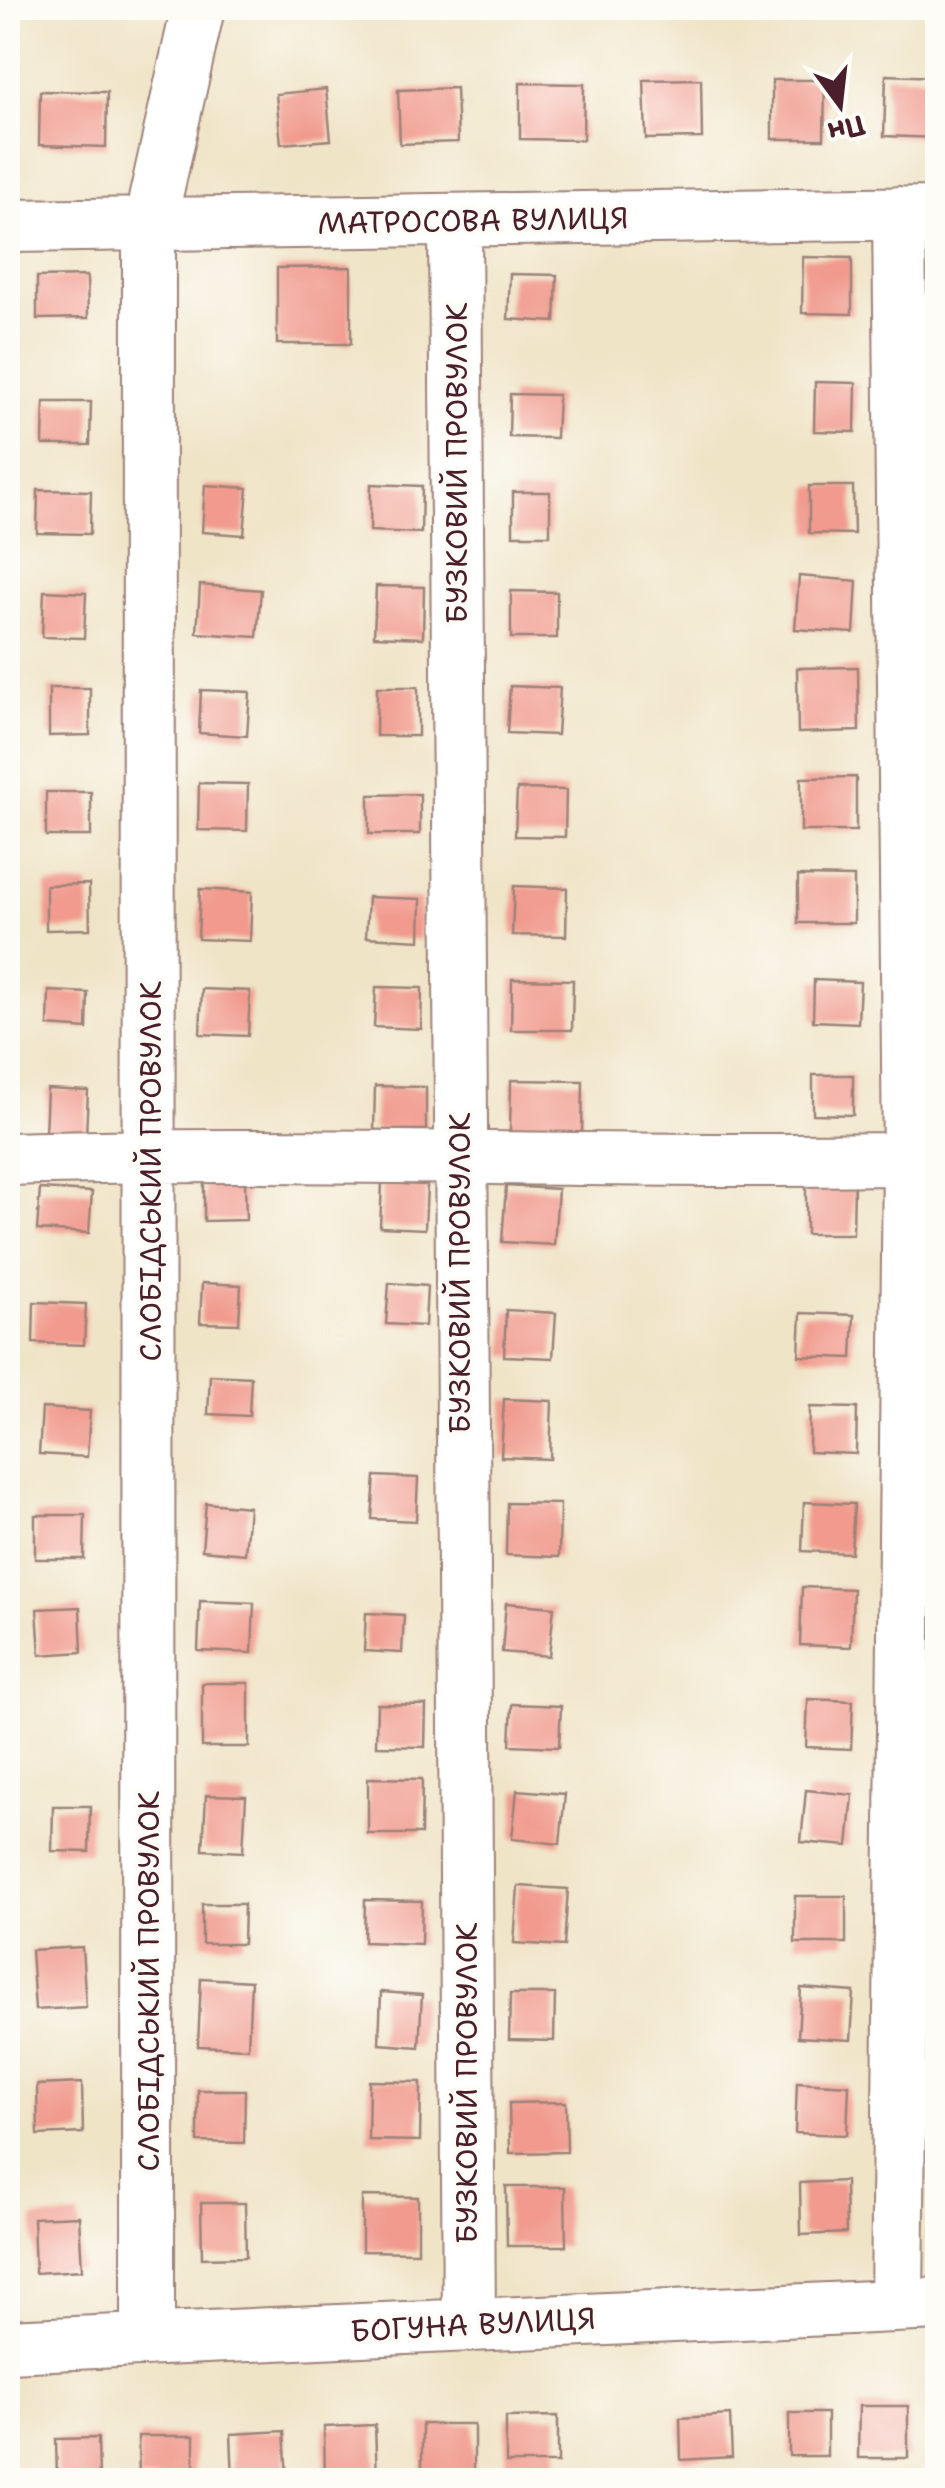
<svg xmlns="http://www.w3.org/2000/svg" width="945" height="2488" viewBox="0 0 945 2488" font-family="'Shantell Sans',sans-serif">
<rect width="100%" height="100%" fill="#fdfcf7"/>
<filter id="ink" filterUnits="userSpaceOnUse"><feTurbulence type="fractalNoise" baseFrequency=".01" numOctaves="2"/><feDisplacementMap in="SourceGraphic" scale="20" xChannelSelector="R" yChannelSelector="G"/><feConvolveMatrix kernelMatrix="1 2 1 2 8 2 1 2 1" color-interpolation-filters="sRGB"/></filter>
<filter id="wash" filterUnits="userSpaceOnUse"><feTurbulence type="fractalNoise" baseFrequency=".0048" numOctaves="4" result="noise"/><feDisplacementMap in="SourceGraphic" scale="40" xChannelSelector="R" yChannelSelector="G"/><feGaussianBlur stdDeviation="2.25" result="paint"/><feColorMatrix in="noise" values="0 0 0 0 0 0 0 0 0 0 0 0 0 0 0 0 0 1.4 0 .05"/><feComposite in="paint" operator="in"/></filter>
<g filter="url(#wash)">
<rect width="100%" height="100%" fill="#f0e4c7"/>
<g id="blocks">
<path fill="#f19a8d" d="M886 75 938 77V138L884 136Z
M701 79 702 138 646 139 644 80Z
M772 80H825L824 139H772Z
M520 83 584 84 583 140 520 139Z
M456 88 458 142 400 144 398 90Z
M326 89 331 140 281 144 276 94Z
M40 91 107 92 106 147 39 145Z
M803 257 852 258V314L802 313Z
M351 267V344H277V268Z
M510 274 557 275 555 322 508 319Z
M87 276 88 318 37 319V277Z
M815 382 856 383 855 432 814 431Z
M510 394 558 395 556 438 509 437Z
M44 402H91L90 445H43Z
M371 484 422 486 421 533 370 531Z
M205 485 248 488 244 535 202 532Z
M809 486H853L854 534 809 533Z
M38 490 91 491 90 534 37 533Z
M513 492H550V535H513Z
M799 576 857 581 854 633 795 629Z
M200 585 261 590 257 637 197 633Z
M376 586 424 587 423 638 374 636Z
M44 591 86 593 84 638 42 637Z
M511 591 557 592V638H511Z
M858 667 859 731 798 733 797 668Z
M510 686 560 688 557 735 507 733Z
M377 687H418V736H376Z
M49 688H90V735L49 736Z
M201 690 250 692 247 736 199 733Z
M856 777V831H801V778Z
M199 783 248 784 247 831 198 830Z
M517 789 566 790 565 837 515 836Z
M46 792H91V836H46Z
M420 794V834H369V795Z
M798 876 854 877V923H798Z
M89 884 90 929 46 930V885Z
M514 886 567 888 566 936 512 935Z
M200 889 252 892 250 941 198 939Z
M368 897 421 899 420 940 366 937Z
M512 979 573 980 572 1030H511Z
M814 980 860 982 858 1023 813 1021Z
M376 987 422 988 421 1029 374 1027Z
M202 989 250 991 248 1036 200 1034Z
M49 991 88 993 87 1029 48 1026Z
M813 1075H853V1115L813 1114Z
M511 1080 583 1081 582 1135 510 1134Z
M375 1086 426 1087V1130H374Z
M47 1089 88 1091 86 1136 45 1135Z
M204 1182H245L246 1220 204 1221Z
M382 1183 427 1185 425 1229 380 1227Z
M806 1183 854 1184 853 1234H806Z
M506 1186 558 1189 554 1245 502 1242Z
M40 1189 92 1192 89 1233 37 1230Z
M202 1283 241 1285 239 1324 200 1323Z
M389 1283 427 1286 425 1326 386 1324Z
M34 1302 86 1304 84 1345 33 1343Z
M506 1310 556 1313 553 1358 504 1356Z
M801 1313 854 1315 852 1358 799 1356Z
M210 1375 251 1377 249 1416 208 1414Z
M504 1399 552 1401 550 1459 501 1457Z
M810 1407 857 1408 856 1454 809 1452Z
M42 1408 90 1411 87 1457 39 1454Z
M375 1476 418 1478 416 1521 372 1519Z
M804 1502 854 1504 851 1553 802 1551Z
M206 1503 249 1507 245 1554 202 1550Z
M507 1503 560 1504 559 1557 506 1555Z
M35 1515H85L84 1559H35Z
M802 1587 853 1589 851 1647 800 1645Z
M200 1601 254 1603 252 1653 198 1651Z
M506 1603 554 1607 549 1656 502 1652Z
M80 1607 82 1652 40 1655 37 1609Z
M366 1613 404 1615 402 1653 364 1651Z
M202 1683H249V1747H202Z
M808 1699 853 1701 851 1749 806 1747Z
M377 1704 426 1705 425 1747 376 1746Z
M512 1704 561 1706 559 1747 510 1745Z
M368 1778 422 1779 421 1834H368Z
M517 1790 565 1794 560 1844 512 1839Z
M806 1790 853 1795 848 1846 801 1842Z
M206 1795 246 1796 243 1852 203 1850Z
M53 1806H90L89 1852 52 1851Z
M518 1886 568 1889 564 1946 514 1943Z
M795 1896H846V1943H795Z
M365 1900 422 1901 421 1944 364 1942Z
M202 1904H244L243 1944H202Z
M82 1947 86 2007 35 2010 31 1950Z
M201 1978 251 1981 248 2048 198 2046Z
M801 1988 854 1992 851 2040 798 2037Z
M381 1992 422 1995 419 2047 379 2044Z
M510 1994H555L554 2041 509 2040Z
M369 2081 421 2082 420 2141 368 2140Z
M797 2082 849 2085 847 2135 795 2133Z
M82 2083 83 2133 38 2135 37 2085Z
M198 2090H245L244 2143 198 2142Z
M566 2102 567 2152 510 2153 509 2103Z
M845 2181 846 2233 801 2235 800 2183Z
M506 2187H565L566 2246H507Z
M362 2196 418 2197V2252L362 2251Z
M201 2203H245L246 2257 202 2258Z
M79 2216 82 2270 35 2273 33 2218Z
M859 2406H908V2458H858Z
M789 2413H827V2456H789Z
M730 2415 732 2457 681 2460 680 2418Z
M558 2416V2463H506V2417Z
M422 2424H474V2480H422Z
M375 2425 377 2480H325L324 2427Z
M284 2431 287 2478 233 2480 231 2434Z
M138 2436H194V2480H139Z
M98 2438 99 2480H57L56 2439Z"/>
</g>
</g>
<g filter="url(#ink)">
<use href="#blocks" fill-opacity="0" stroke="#9d8279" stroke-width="2.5"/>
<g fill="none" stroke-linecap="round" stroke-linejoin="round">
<defs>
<path id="minor" d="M455 222 469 2325
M8 226 938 213
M8 1159C317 1150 627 1165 938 1158
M897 2305 909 1158 899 213
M148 2340 149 227 198 8
M8 2346 938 2304"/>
</defs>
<use href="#minor" stroke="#9d8279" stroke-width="56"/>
<use href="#minor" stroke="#fff" stroke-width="52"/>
</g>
</g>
<g text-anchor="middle" stroke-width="8" stroke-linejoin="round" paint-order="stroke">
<g font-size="30" fill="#4a1f2b" stroke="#fdfcf7">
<text transform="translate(473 221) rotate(-1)" y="10">МАТРОСОВА ВУЛИЦЯ</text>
<text transform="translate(457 463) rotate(-90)" y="10">БУЗКОВИЙ ПРОВУЛОК</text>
<text transform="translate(151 1171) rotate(-90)" y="10">СЛОБІДСЬКИЙ ПРОВУЛОК</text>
<text transform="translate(460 1273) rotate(-90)" y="10">БУЗКОВИЙ ПРОВУЛОК</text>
<text transform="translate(149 1981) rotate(-90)" y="10">СЛОБІДСЬКИЙ ПРОВУЛОК</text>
<text transform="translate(467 2083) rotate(-90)" y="10">БУЗКОВИЙ ПРОВУЛОК</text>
<text transform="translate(473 2325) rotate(-3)" y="10">БОГУНА ВУЛИЦЯ</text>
</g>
</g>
<rect width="945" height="2488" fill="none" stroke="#fdfcf7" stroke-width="40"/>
<g transform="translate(840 105) rotate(165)" stroke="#fdfcf7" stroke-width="8" paint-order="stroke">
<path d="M0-8L18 38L0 25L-18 38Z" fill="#4a1f2b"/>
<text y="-15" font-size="28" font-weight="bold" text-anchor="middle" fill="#4a1f2b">Пн</text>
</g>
</svg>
